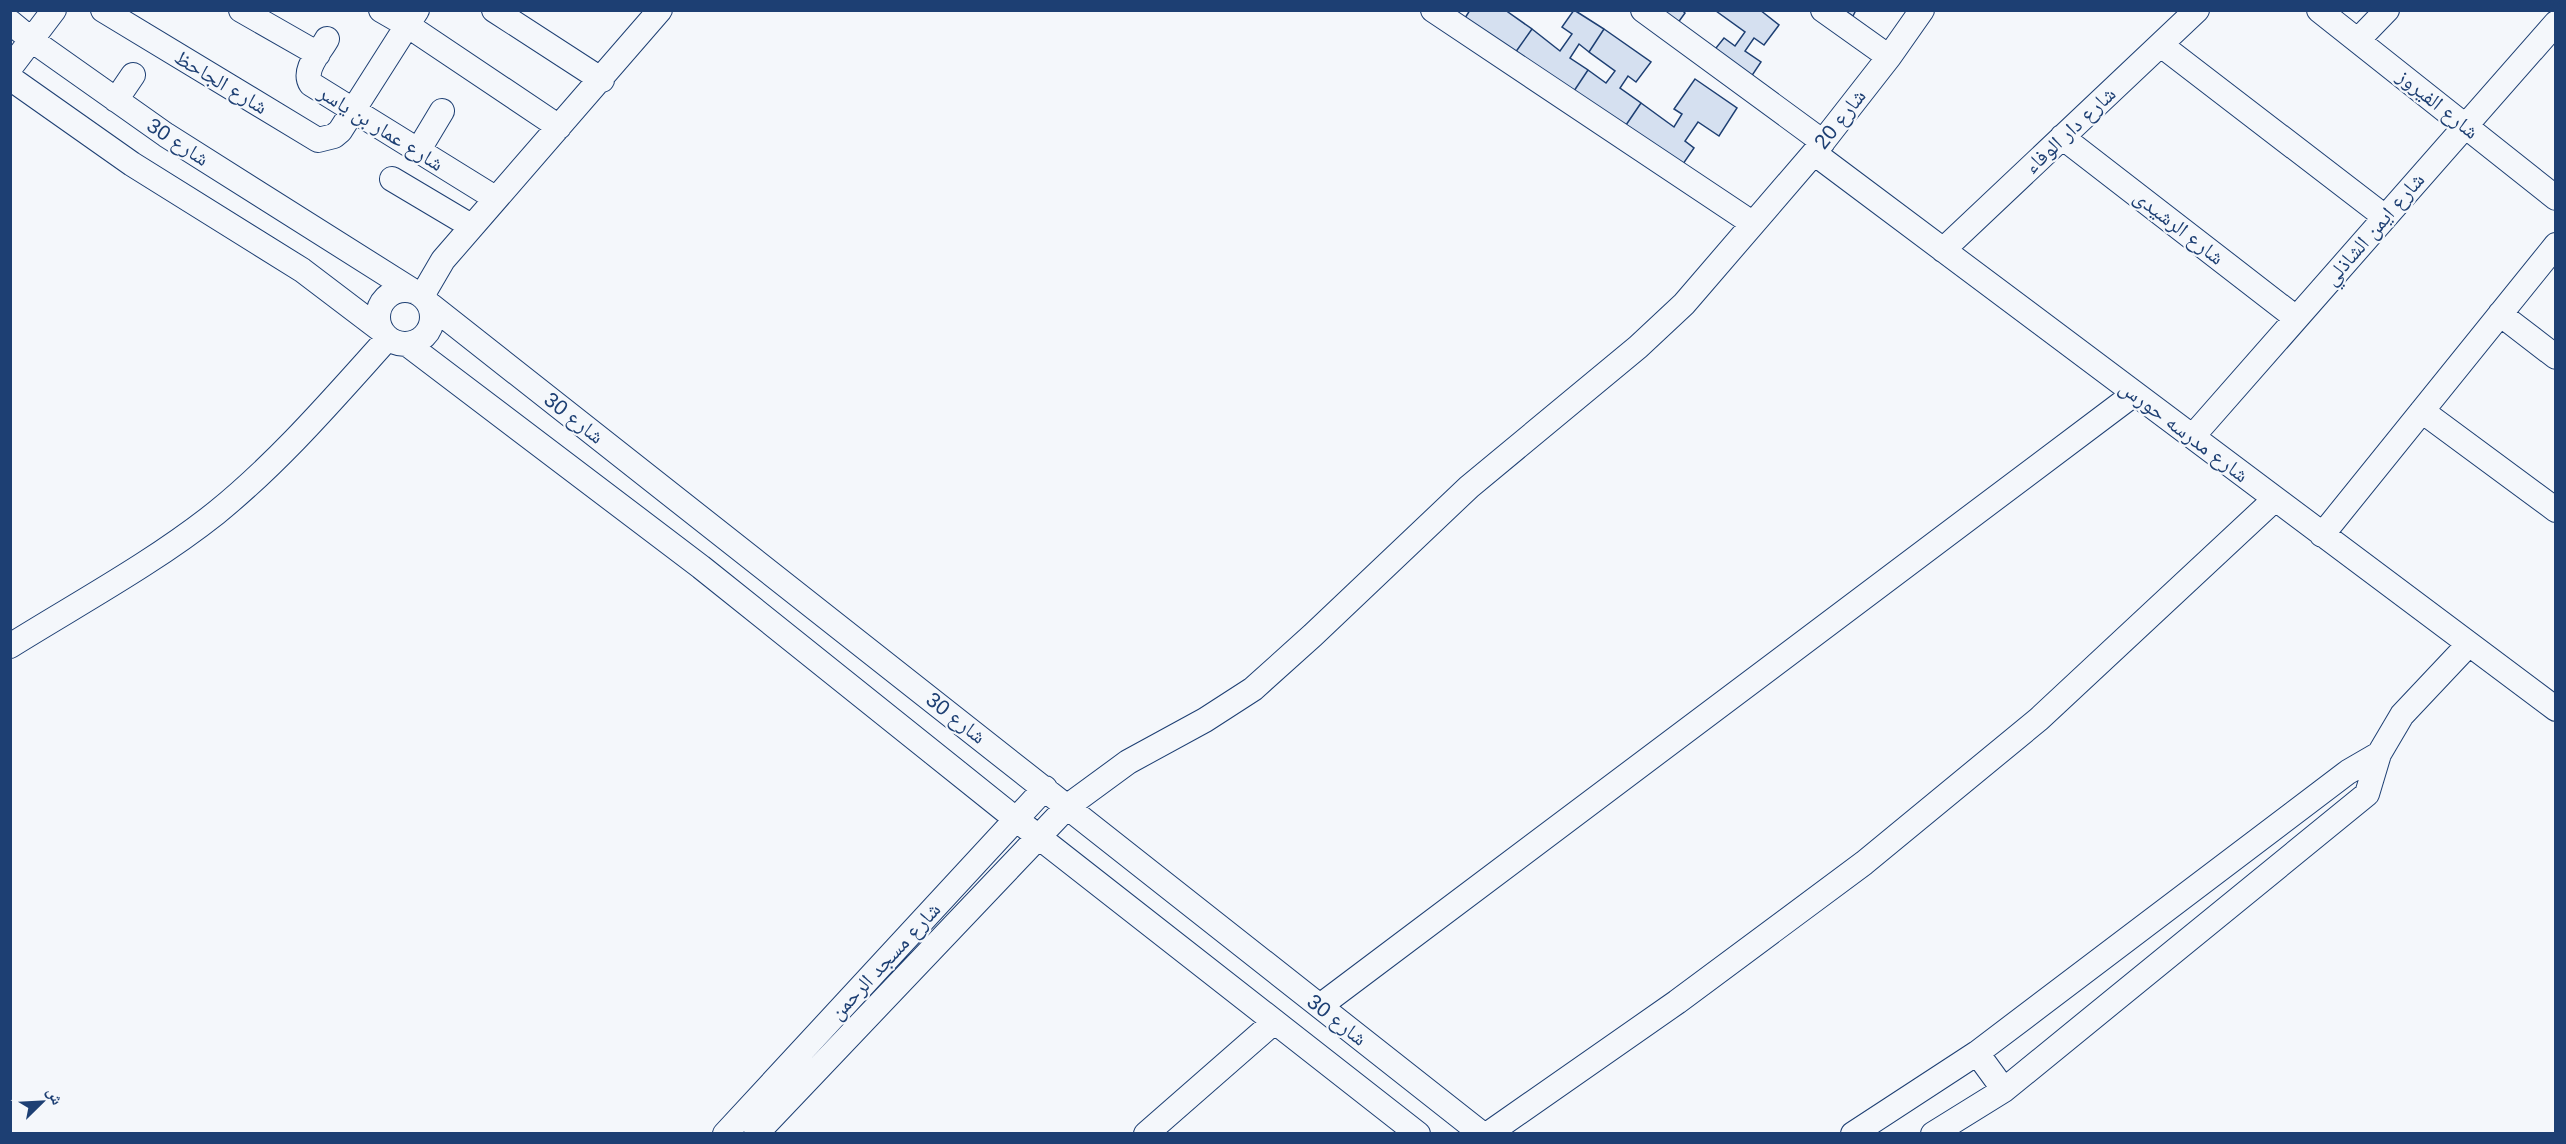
<svg xmlns="http://www.w3.org/2000/svg" width="2566" height="1144" viewBox="0 0 2566 1144" font-family="Helvetica,'Noto Naskh Arabic',sans-serif">
<rect width="100%" height="100%" fill="#f4f7fb"/>
<path fill="#d5e0f0" stroke="#1d3f73" stroke-width="1.5" d="M1470 10H1505L1532 29 1515 53 1465 18Z
M1574 10 1604 29 1589 52 1579 44 1570 58 1588 70 1574 91 1515 53 1532 29 1560 51 1572 34 1562 27Z
M1644 10H1682L1685 13 1672 31Z
M1760 10 1779 25 1764 45 1754 38 1745 51 1761 62 1749 80 1712 53 1724 38 1735 46 1745 32 1716 11Z
M1844 10H1856L1853 16Z
M1604 29 1651 62 1636 82 1628 76 1620 88 1641 103 1626 125 1574 91 1588 70 1606 83 1615 71 1589 52Z
M1695 79 1737 108 1719 136 1698 122 1685 141 1694 148 1683 164 1626 125 1641 103 1674 127 1682 114 1674 109Z"/>
<g fill="none" stroke-linecap="round" stroke-linejoin="round">
<defs>
<path id="minor" d="M103 10 318 140 334 136 340 131 417 10
M241 10 318 54
M381 10 407 25 559 127
M494 10 602 80
M1433 10 1752 223
M1643 10 1823 142
M1823 10 1889 57
M2319 10 2556 198
M10 22 33 41 166 135 413 291
M327 39C320 52 302 70 311 84L495 198
M2358 40 2387 10
M2161 45 2385 217
M10 68 54 10
M10 78 132 164 302 270 381 330
M116 100 133 75
M2062 137 2296 318
M418 151 442 111
M1814 153 2556 709
M392 179 471 226
M1943 250 2197 10
M378 317a27 27 0 1 1 54 0a27 27 0 1 1-54 0Z
M422 296 443 260 660 10
M429 304 1482 1134
M2500 314 2556 357
M407 344 701 567 1017 820 1418 1134
M2422 411 2556 510
M2193 436 2556 23
M2322 535 2556 245
M10 646C79 603 153 563 216 513 280 461 333 399 388 338
M1320 1006 2134 394
M1977 1053 2004 1090
M725 1134 1045 788
M756 1134 1068 806 1128 762 1205 720 1253 689 1313 635 1469 487 1638 347 1684 304 1814 153 1889 57 1922 10
M1146 1134 1274 1022
M1488 1134 1677 1002 1864 863 2039 719 2275 499
M1853 1134 1977 1053 2348 772 2379 754
M1933 1134 2004 1090 2367 794 2379 754 2402 715 2468 645"/>
</defs>
<use href="#minor" stroke="#1d3f73" stroke-width="26"/>
<use href="#minor" stroke="#f4f7fb" stroke-width="24"/>
</g>
<g text-anchor="middle" stroke-width="4.5" stroke-linejoin="round" paint-order="stroke">
<g font-size="21" fill="#1d3f73" stroke="#f4f7fb">
<text transform="translate(221 82) rotate(31)" y="7">شارع الجاحظ</text>
<text transform="translate(2438 104) rotate(39)" y="7">شارع الفيروز</text>
<text transform="translate(1840 119) rotate(-52)" y="7">شارع 20</text>
<text transform="translate(381 128) rotate(32)" y="7">شارع عمار بن ياسر</text>
<text transform="translate(2070 130) rotate(-43)" y="7">شارع دار الوفاء</text>
<text transform="translate(178 142) rotate(33)" y="7">شارع 30</text>
<text transform="translate(2179 227) rotate(38)" y="7">شارع الرشيدى</text>
<text transform="translate(2374 229) rotate(-49)" y="7">شارع ايمن الشاذلي</text>
<text transform="translate(574 418) rotate(38)" y="7">شارع 30</text>
<text transform="translate(2184 431) rotate(37)" y="7">شارع مدرسه حورس</text>
<text transform="translate(956 718) rotate(38)" y="7">شارع 30</text>
<text transform="translate(885 961) rotate(-47)" y="7">شارع مسجد الرحمن</text>
<text transform="translate(1337 1020) rotate(38)" y="7">شارع 30</text>
</g>
</g>
<rect width="2566" height="1144" fill="none" stroke="#1d3f73" stroke-width="24"/>
<g transform="translate(42 1102) rotate(66)" stroke="#f4f7fb" stroke-width="4.5" paint-order="stroke">
<path d="M0-4.5L10 22L0 15L-10 22Z" fill="#1d3f73"/>
<text y="-9" font-size="16" font-weight="bold" text-anchor="middle" fill="#1d3f73">ش</text>
</g>
</svg>
